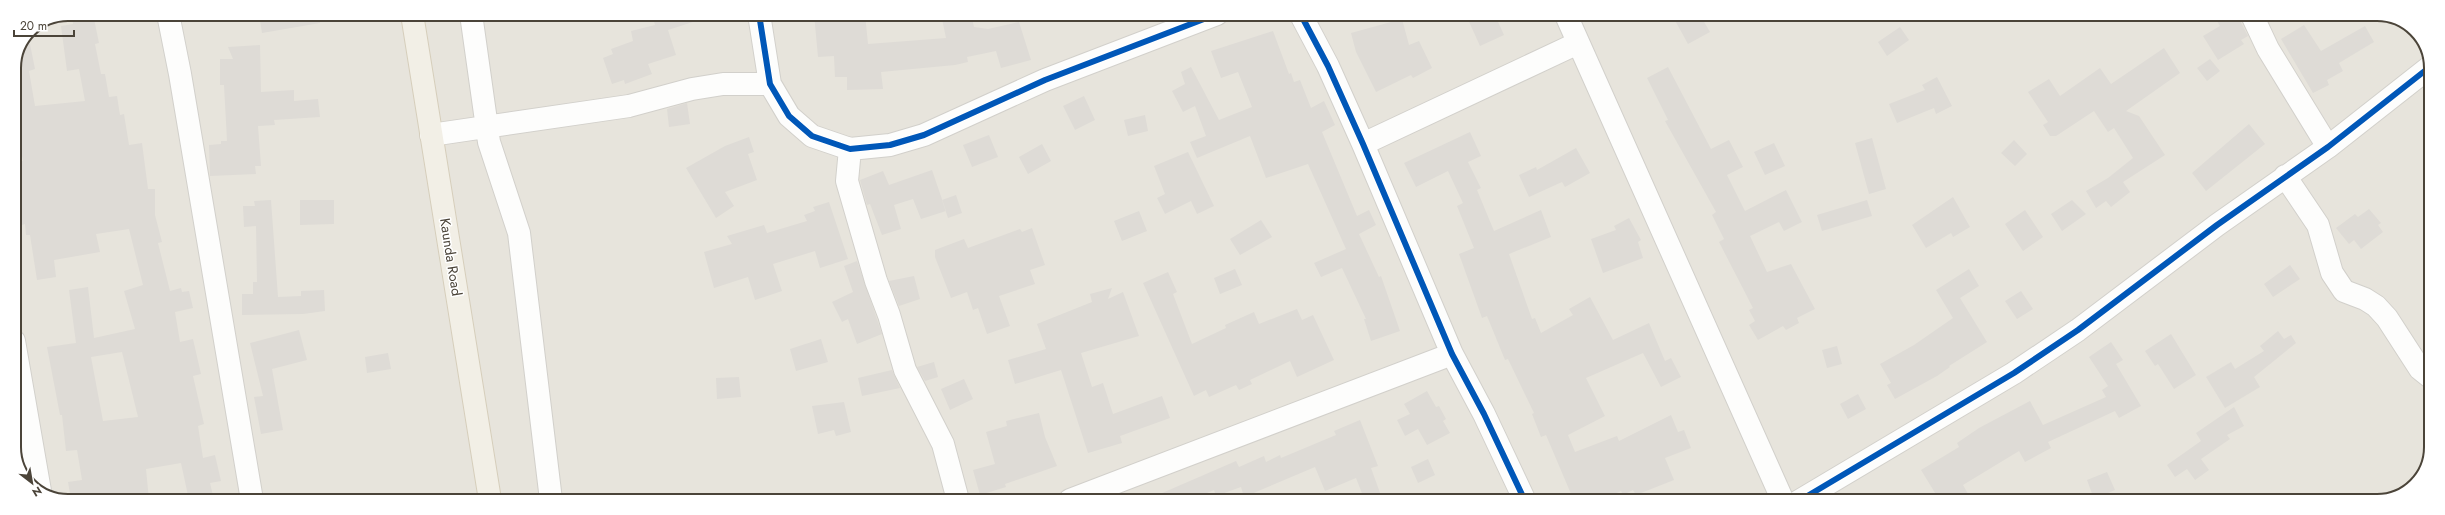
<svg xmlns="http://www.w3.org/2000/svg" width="2445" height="515" viewBox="0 0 2445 515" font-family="Jost,sans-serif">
<rect width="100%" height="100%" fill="#f4f2ee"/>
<path fill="#e7e4dc" d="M68 14 2387 15 2417 32 2431 65 2430 457 2412 488 2377 501 58 500 30 485 14 454V68L30 30Z"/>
<path fill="#dedbd6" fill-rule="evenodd" d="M72 14H93L99 43 95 44 101 74H105L109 97 117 96 120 115 124 114 129 145 142 143 148 189H155V215L162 242 158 243 170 291 181 288 182 292 189 291 193 308 175 312 180 342 193 339 201 374 193 376 204 424 198 426 203 458 215 455 221 481 210 483 214 500H189L181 463 146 469 149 500H71L68 482 82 480 77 450 66 451 62 415H60L47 347 76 343 69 290 88 287 94 338 135 329 124 291 143 285 129 229 96 234 100 252 54 260 56 277 37 280 30 235H26L25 224 22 225 14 176V162L23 161 14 119V68L28 34 35 69 29 71 35 106 85 101 79 69 67 71 61 26 73 24ZM122 352 138 417 103 421 91 357Z
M259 14H320V23L262 33Z
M652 14H704L705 18 668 30 676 55 648 64 652 74 625 84 624 80 612 84 603 58 613 54 611 49 633 41 631 31 655 25Z
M814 14H865L868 44 946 38 941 14H971L974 27 988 29 1019 22 1031 60 1001 68 996 51 967 57 968 62 955 65 881 72 883 89 847 90V77H835L834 56 818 57Z
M1466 15H1495L1504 35 1480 46Z
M1672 15H1700L1710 32 1688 44Z
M2228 15H2237L2248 36 2241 40 2244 44 2218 60 2203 36 2220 26 2217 21Z
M1402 19 1409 45 1419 41 1432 68 1413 78 1411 75 1376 92 1356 52 1351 33Z
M2304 25 2321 51 2365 26 2374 42 2339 63 2343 71 2327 80 2329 85 2313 93 2281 39Z
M1900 27 1909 40 1887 56 1878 42Z
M1273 31 1289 74 1291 73 1294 82 1300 80 1311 108 1324 101 1335 125 1322 132 1357 216 1369 210 1376 225 1359 234 1379 277 1381 276 1400 331 1371 341 1364 319H1366L1342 268 1321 277 1314 263 1346 249 1308 164 1266 178 1250 136 1197 158 1190 142 1206 136 1195 106 1183 112 1172 91 1185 84 1181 72 1191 67 1219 120 1252 107 1238 72 1221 78 1211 51Z
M260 45 261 92 294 90V101L318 99 320 117 274 120 275 125 258 126 261 166H255L256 174 210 176 209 145 221 144V141H227L224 85H220V59H233L228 47Z
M2164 48 2180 73 2126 111 2139 116 2165 155 2123 182 2130 192 2111 207 2106 201 2096 208 2086 191 2108 178 2133 158 2114 128 2108 132 2094 111 2056 136H2050L2043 125 2048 122 2028 92 2049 79 2060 96 2100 68 2111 84Z
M2210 59 2220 71 2207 81 2197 68Z
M1668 67 1711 149 1729 140 1743 167 1727 175 1745 211 1786 190 1802 222 1784 231 1779 222 1750 236 1767 272 1791 264 1815 309 1797 318 1799 323 1786 330 1783 326 1758 340 1749 325 1755 321 1749 310 1753 308 1719 242 1724 239 1712 215 1716 212 1665 121 1668 120 1647 78Z
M1937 77 1952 106 1936 114 1934 108 1897 123 1889 104 1925 90 1922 85Z
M1084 96 1095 120 1075 130 1063 106Z
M687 103 690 124 669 127 667 109Z
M1145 115 1148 131 1128 136 1124 120Z
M2249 124 2265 144 2206 191 2192 173Z
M1470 132 1481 156 1468 162 1481 188 1477 190 1494 231 1541 210 1551 237 1509 254 1532 319 1535 318 1541 333 1573 315 1569 309 1590 297 1613 340 1649 323 1665 361 1671 358 1681 377 1661 387 1643 353 1586 378 1605 416 1568 435 1575 452 1617 436 1619 441 1671 415 1678 432 1684 430 1691 448 1665 458 1674 480 1636 495 1633 490 1623 495 1621 491 1599 501H1574L1546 435 1541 437 1532 414 1534 413 1508 359 1505 360 1487 316 1482 318 1459 254 1474 248 1457 206 1463 203 1448 171 1416 187 1404 163Z
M989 135 998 157 972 167 963 145Z
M749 137 754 152 748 154 757 180 725 192 734 206 716 218 686 168 725 146Z
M1872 138 1886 189 1869 194 1855 143Z
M2014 140 2027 154 2015 166 2001 153Z
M1774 143 1785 166 1765 175 1754 152Z
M1042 144 1051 161 1028 174 1019 157Z
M1576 148 1590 173 1565 187 1562 182 1529 197 1519 175 1536 167 1537 170Z
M1188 152 1214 206 1197 214 1191 201 1165 214 1157 198 1165 194 1154 166Z
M932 170 946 211 921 219 913 199 894 205 901 229 882 235 870 204 867 205 860 180 883 171 889 185Z
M956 195 962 213 948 218 942 200Z
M1953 197 1970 227 1953 237 1951 233 1926 248 1912 225Z
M271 200 278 297 301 296V291L324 290 325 311 303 314 242 315V294H253V282H257L256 226 244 227 243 206H255L254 201Z
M300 200H334V224L300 225Z
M1867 200 1872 216 1822 231 1817 215Z
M2072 200 2086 214 2062 231 2051 214Z
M829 202 848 259 820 268 815 251 773 264 782 291 755 300 748 277 714 288 704 252 732 244 727 236 764 225 767 233 807 221 804 215 815 211 813 207Z
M2369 209 2381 223 2378 225 2383 232 2361 249 2354 240 2349 244 2336 228 2355 214 2358 217Z
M2025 210 2043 237 2023 251 2005 224Z
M1139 211 1147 231 1122 241 1114 221Z
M1629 218 1641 240 1638 242 1643 258 1603 273 1591 239 1616 230 1614 226Z
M1261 220 1272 237 1240 255 1230 239Z
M1032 228 1045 265 1030 270 1035 284 999 296 1010 326 987 334 978 308 973 310 967 292 951 298 935 257V250L964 239 968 248 1020 229 1022 232Z
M857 261 882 334 857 344 848 319 842 322 832 302 853 292 844 266Z
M2290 265 2300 279 2273 297 2264 284Z
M1235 269 1242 285 1220 294 1214 278Z
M1969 269 1979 286 1960 298 1987 342 1949 366 1950 367 1937 376 1895 399 1887 385 1891 383 1880 364 1914 345 1953 318 1936 290Z
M1168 272 1177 292 1173 294 1192 344 1226 328 1225 325 1254 312 1259 324 1297 309 1302 320 1313 315 1334 360 1297 377 1290 361 1250 380 1252 384 1239 390 1236 385 1209 397 1206 390 1194 396 1143 283Z
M914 276 920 299 899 306 889 281Z
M1112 288 1108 299 1123 292 1139 336 1081 353 1092 387 1103 383 1113 414 1162 396 1170 418 1120 436 1122 443 1088 453 1061 370 1015 384 1008 360 1046 349 1037 324 1092 302 1090 294Z
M2021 291 2033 309 2017 319 2005 301Z
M299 330 307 360 272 369 283 430 261 434 254 397 263 396 250 343Z
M2278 331 2284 339 2291 335 2296 343 2254 377 2260 387 2225 408 2206 377 2231 362 2235 369 2264 351 2260 346Z
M2171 334 2196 375 2174 389 2158 364 2155 366 2145 351Z
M821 339 828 362 796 371 790 349Z
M2111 342 2123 360 2116 364 2141 406 2119 418 2115 411 2048 442 2051 448 2025 462 2019 451 1963 485 1972 501H1940L1921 470 1959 447 1957 443 1979 428 2030 401 2043 425 2106 397 2102 390 2108 386 2089 357Z
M1837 346 1842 364 1827 368 1822 350Z
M388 353 391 369 367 373 365 357Z
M934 362 938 377 925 381 917 367Z
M892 370 900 388 862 396 858 378Z
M739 377 741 397 717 399 716 378Z
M964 379 973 399 950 410 941 389Z
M1427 391 1436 407 1439 406 1446 419 1443 421 1450 433 1427 445 1418 429 1405 436 1397 420 1410 414 1404 404Z
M1858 394 1866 409 1848 419 1840 404Z
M844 402 851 432 836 436 834 430 818 434 812 406Z
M2234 407 2244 426 2227 435 2230 439 2201 459 2209 470 2195 480 2187 469 2175 477 2167 465 2201 441 2196 433Z
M1039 413 1045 437 1057 466 1005 484 1006 487 980 495 973 470 995 464 986 432 1007 426 1006 421Z
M1360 420 1378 466 1371 468 1383 501H1365L1356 478 1325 491 1315 467 1244 497 1241 487 1216 496 1214 490 1190 500H1146L1236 461 1239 467 1264 456 1266 462 1280 455 1281 458 1336 435 1334 431Z
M1428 459 1435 475 1418 483 1411 467Z
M2107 472 2115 490 2094 499 2087 480Z"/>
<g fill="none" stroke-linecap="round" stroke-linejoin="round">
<defs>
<path id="minor" d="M168 14 180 74 252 500
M471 14 489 142 519 233 551 500
M759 14 770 84 789 116 812 136 850 149 890 145 924 135 1045 80 1217 14
M1301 15 1328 66 1363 144 1452 354 1484 414 1525 501
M1566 15 1783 501
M2252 15 2268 49 2328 147
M431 135 629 106 692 89 723 84H770
M1363 144 1578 43
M850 149 847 181 876 281 889 315 905 370 943 444 958 500
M2285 176 2318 225 2332 273 2344 291 2365 299 2376 306 2387 318 2420 369 2430 377
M14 341 40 491
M1070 500 1452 354
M1799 501 2014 373 2078 330 2217 225 2328 147 2431 66"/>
<path id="major" d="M412 14 490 500"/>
</defs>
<use href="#minor" stroke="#d2d0cb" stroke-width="24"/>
<use href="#major" stroke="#d6cebb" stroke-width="24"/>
<use href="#minor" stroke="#fdfdfc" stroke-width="22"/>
<use href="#major" stroke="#f2efe6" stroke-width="22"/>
<defs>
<path id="cycleway" d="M759 14 770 84 789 116 812 136 850 149 890 145 924 135 1045 80 1217 14
M1301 15 1328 66 1363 144 1452 354 1484 414 1525 501
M1799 501 2014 373 2078 330 2217 225 2328 147 2431 66"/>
</defs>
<use href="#cycleway" stroke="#fff" stroke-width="8"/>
<use href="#cycleway" stroke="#0057b8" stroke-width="6"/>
</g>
<g text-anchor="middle" stroke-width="3" stroke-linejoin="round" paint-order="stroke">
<g font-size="14" fill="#4b4439" stroke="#fff">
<text transform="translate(451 257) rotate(81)" y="5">Kaunda Road</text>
</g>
</g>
<path d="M0 0H2445V515H0ZM68 21H2377A47 47 0 0 1 2424 68V447A47 47 0 0 1 2377 494H68A47 47 0 0 1 21 447V68A47 47 0 0 1 68 21Z" fill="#fff" fill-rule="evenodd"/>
<path fill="none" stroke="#4b4439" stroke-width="2" d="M68 21H2377A47 47 0 0 1 2424 68V447A47 47 0 0 1 2377 494H68A47 47 0 0 1 21 447V68A47 47 0 0 1 68 21Z"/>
<g transform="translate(32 483) rotate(149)" stroke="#ffffff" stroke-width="3" paint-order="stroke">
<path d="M0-3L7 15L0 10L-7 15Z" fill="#4b4439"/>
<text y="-6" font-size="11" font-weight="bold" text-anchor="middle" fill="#4b4439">N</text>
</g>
<path d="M14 30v6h60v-6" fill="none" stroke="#4b4439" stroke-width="2"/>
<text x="20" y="30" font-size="12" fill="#4b4439" stroke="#ffffff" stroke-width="3" paint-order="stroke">20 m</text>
</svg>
